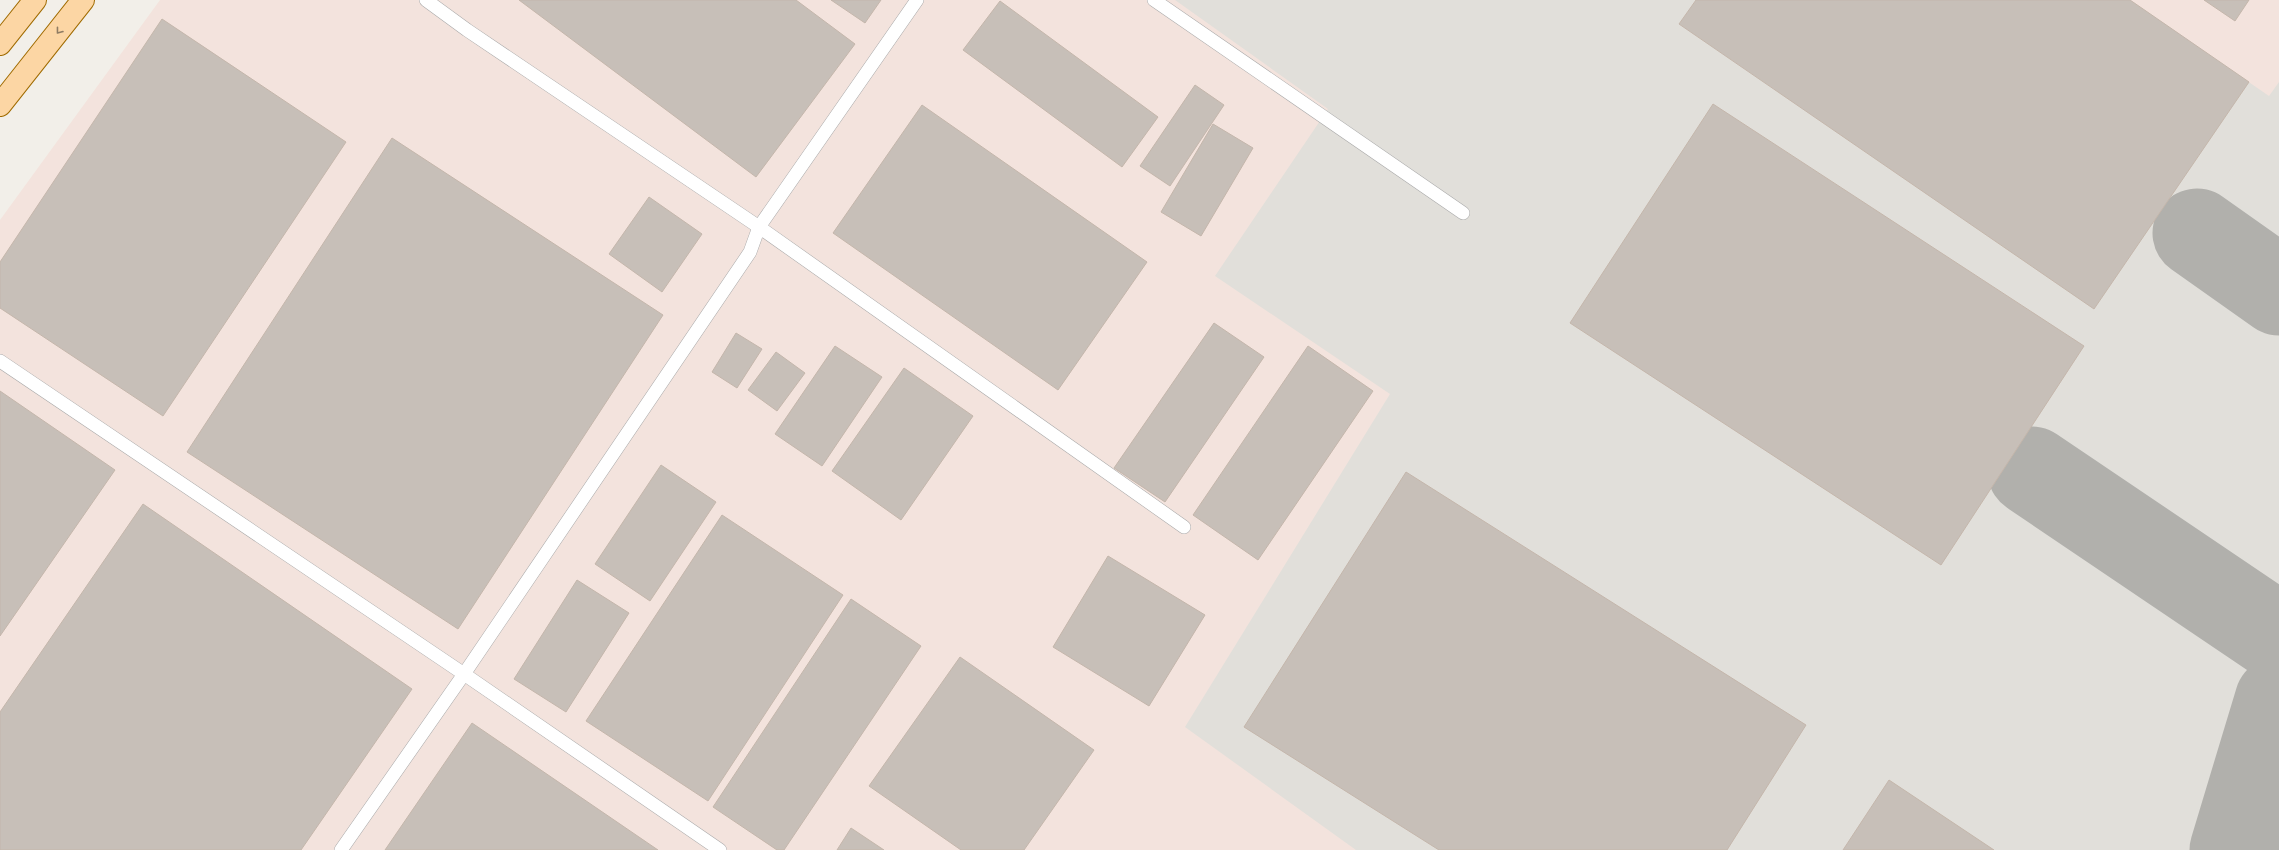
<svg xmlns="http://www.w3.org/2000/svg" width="2279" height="850" viewBox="0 0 2279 850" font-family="'Golos Text',sans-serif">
<rect width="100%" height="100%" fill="#f2efe9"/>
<path fill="#f3e3dd" d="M160 0H2279V850H0V220Z"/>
<path fill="#e1dfda" d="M1175 0H2130L2269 96 2279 82V850H1356L1185 727 1390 394 1215 276 1328 109Z"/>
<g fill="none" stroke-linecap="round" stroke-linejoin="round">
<path stroke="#b1b0ac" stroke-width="89" d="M2197 233 2279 291
M2032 471 2279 638
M2234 850 2279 701"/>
</g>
<path fill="#c7bfb8" stroke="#c4b6ab" d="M519 0H796L855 44 756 177Z
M831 0H881L865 23Z
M1696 0H2130L2249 82 2094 309 1679 24Z
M2204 0H2249L2235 21Z
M1000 1 1158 117 1122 167 963 50Z
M162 19 346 142 163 416 0 308V262Z
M1195 85 1224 105 1170 186 1140 166Z
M1713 104 2084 346 1941 565 1570 323Z
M922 105 1147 262 1058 390 833 233Z
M1213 124 1253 148 1201 236 1161 212Z
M392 138 663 315 458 629 187 452Z
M649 197 702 234 662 292 609 254Z
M1214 323 1264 357 1165 502 1114 468Z
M736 333 762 349 737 388 712 372Z
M835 346 882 377 822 466 775 434Z
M1308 346 1373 391 1258 560 1193 515Z
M776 352 805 373 777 411 748 390Z
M904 368 973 416 901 520 832 471Z
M0 391 115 470 0 636Z
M661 465 716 502 650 601 595 564Z
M1406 472 1806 725 1727 850H1439L1244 727Z
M143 504 412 689 301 850H0V712Z
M722 515 843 595 708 801 586 721Z
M1108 556 1205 615 1149 706 1053 647Z
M577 580 629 613 566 712 514 679Z
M851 599 921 646 784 850H777L713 807Z
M960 657 1094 750 1024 850H961L869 786Z
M472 723 658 850H385Z
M1889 780 1994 850H1843Z
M851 828 884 850H837Z"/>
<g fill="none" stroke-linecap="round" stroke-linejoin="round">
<defs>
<path id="service" d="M426 0 467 30 759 227 1184 527
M1154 0 1463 213
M0 361 464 674 720 850
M341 850 464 674 750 252 759 227 917 0"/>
<path id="primary" d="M0 44 35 0
M0 105 83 0"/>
</defs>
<use href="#service" stroke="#a9a9a9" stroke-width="14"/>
<use href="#primary" stroke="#a06b00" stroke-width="24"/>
<use href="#service" stroke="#fff" stroke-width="13"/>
<use href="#primary" stroke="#fcd6a4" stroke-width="22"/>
</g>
<defs><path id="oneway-chevron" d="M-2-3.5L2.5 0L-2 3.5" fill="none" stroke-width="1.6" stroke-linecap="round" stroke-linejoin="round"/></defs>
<use stroke="#8f7c63" href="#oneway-chevron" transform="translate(59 31) rotate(128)"/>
</svg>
